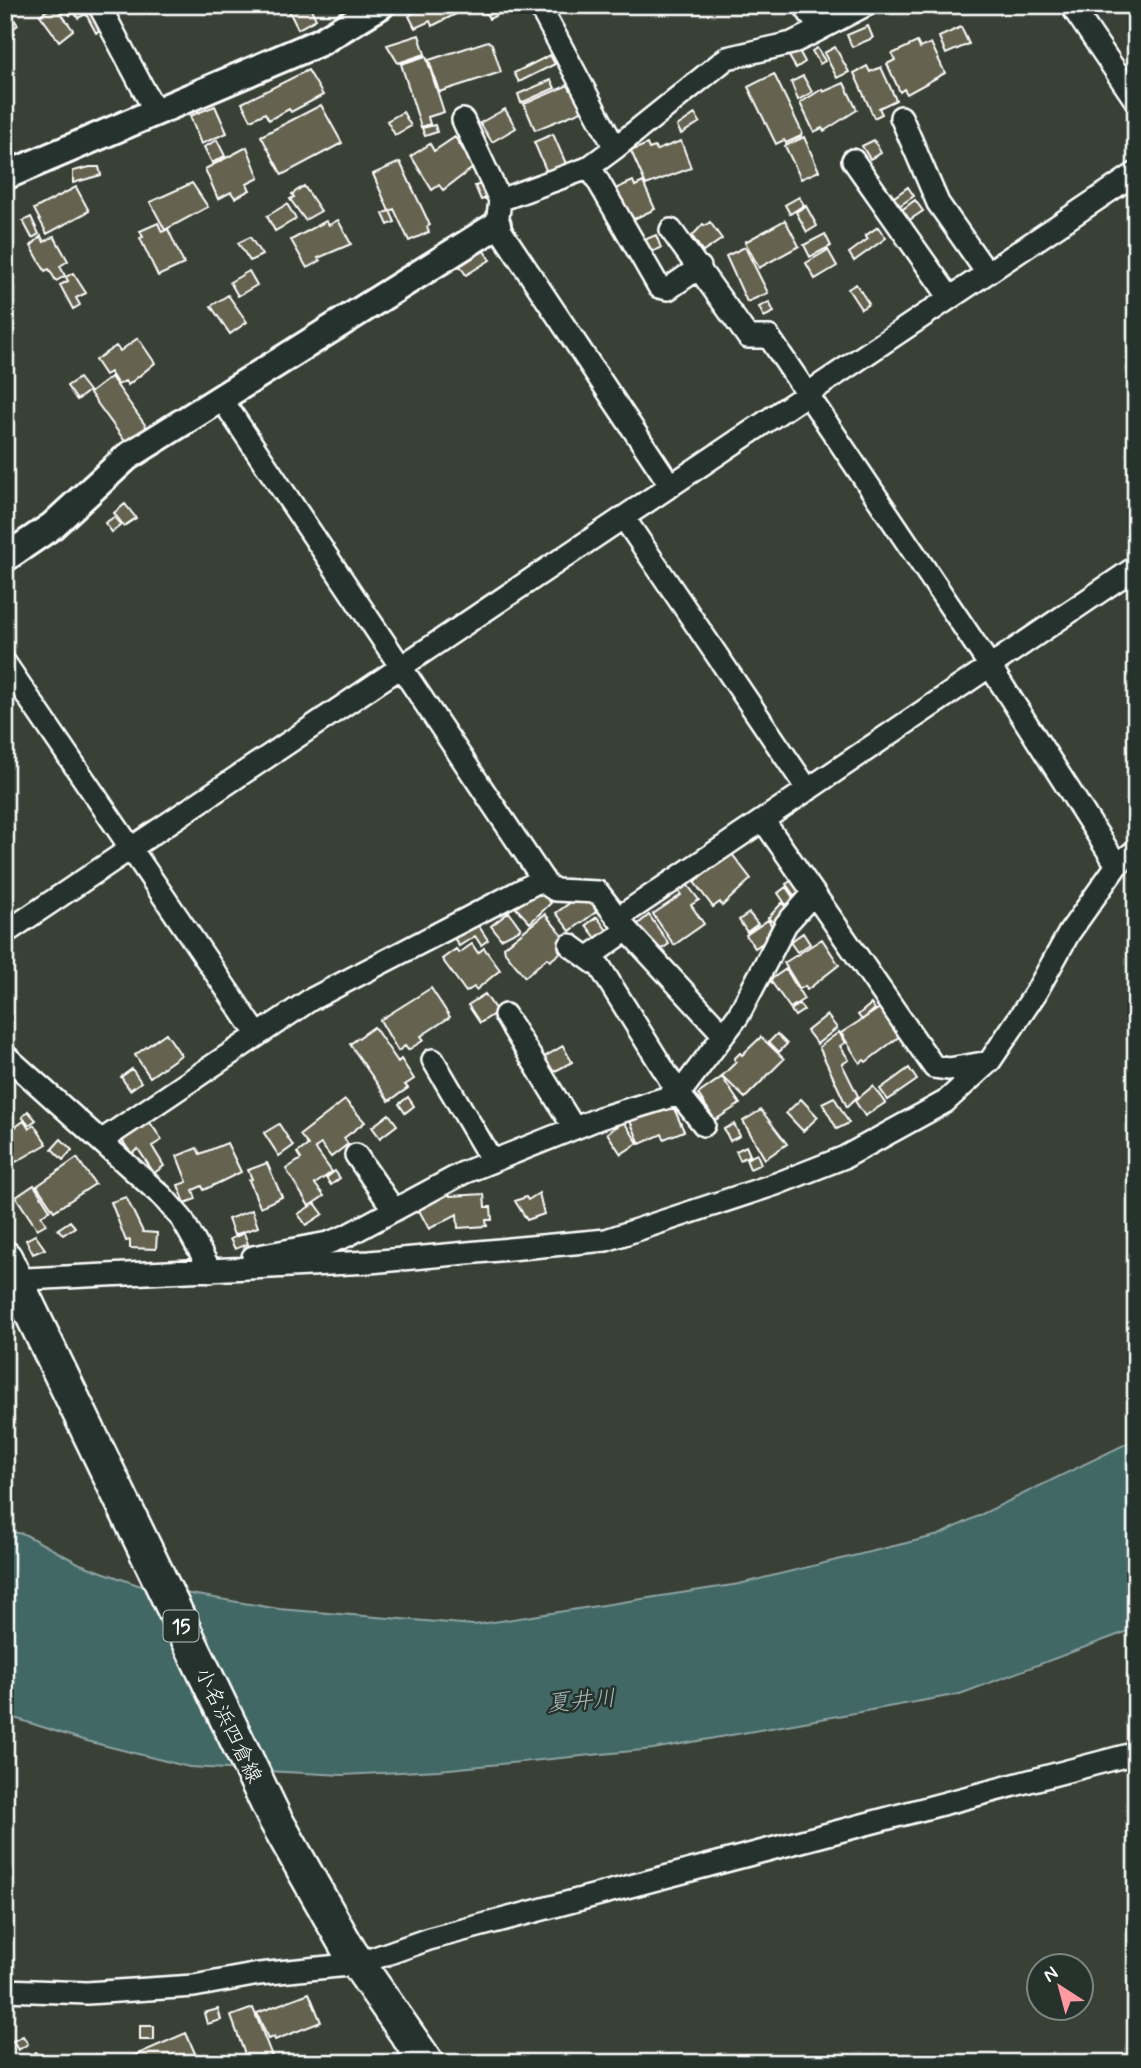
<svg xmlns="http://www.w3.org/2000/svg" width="1141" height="2068" viewBox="0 0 1141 2068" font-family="Mynerve,'Klee One',sans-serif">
<rect width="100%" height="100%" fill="#394137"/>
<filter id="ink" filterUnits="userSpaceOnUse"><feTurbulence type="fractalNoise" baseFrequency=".0143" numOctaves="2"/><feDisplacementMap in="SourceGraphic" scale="14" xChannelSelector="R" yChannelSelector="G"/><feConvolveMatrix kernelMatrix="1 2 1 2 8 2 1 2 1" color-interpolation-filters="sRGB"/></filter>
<g filter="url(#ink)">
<path fill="#426765" stroke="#8ea4a3" stroke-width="2" d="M1136 1439V1628L960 1694 653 1749 439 1770 343 1775 189 1767 83 1740 5 1715V1531L24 1534 80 1564 138 1585 279 1609 474 1625 739 1584 939 1535Z"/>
<path fill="#65634f" stroke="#fff" stroke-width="2" d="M55 5 73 30 59 41 40 15Z
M92 5 104 29 96 33 86 14 78 18 74 12 70 15 65 6Z
M286 5H309L316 19 298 29Z
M424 5H454L458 13 432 26 430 21 415 28 409 16Z
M482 5H526L507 15 505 11 489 19Z
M5 7 18 25 5 34Z
M868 26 873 38 852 47 847 35Z
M961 27 969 44 946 54 939 37Z
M419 35 425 54 398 63 387 45Z
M488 41 492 44 501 72 439 92 429 60Z
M917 42 920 48 931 43 945 73 907 94 904 89 900 92 887 64 895 60 892 54Z
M797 47 805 62 796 68 787 53Z
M835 47 849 72 837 78 824 53Z
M817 48 825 61 820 64 812 51Z
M550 55 555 64 519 82 514 73Z
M426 56 444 112 428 117 430 124 421 127 401 64Z
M867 66 870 72 881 67 896 100 879 108 882 114 874 118 854 73Z
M308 70 323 95 291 112 289 109 269 120 265 113 251 120 242 103Z
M774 74 802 132 801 136 786 143 784 140 776 144 748 87Z
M803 76 812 92 798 100 791 82Z
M551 80 555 88 521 103 518 94Z
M573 83 584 110 535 130 524 104Z
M844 83 857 110 824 131 822 128 814 132 800 103 822 89 823 92Z
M321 105 342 143 282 175 261 136Z
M215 106 227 133 201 144 190 116Z
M505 109 516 128 492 142 480 123Z
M403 112 411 126 395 135 387 121Z
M695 114 700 122 681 134 677 126Z
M435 125 437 132 425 136 422 128Z
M553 134 567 166 548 175 534 142Z
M455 137 474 167 443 190 439 185 432 190 411 156 430 144 434 151Z
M804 137 819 171 801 179 785 146Z
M217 140 225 156 212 163 204 147Z
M874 140 881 153 870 159 862 146Z
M681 141 691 168 646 185 631 151 647 144 649 149 655 147 657 150Z
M247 147 259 178 247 184 250 190 235 198 231 192 218 199 205 169Z
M400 162 430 225 427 227 429 232 409 241 394 209 390 211 395 222 388 225 383 214 389 211 373 174Z
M90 167H99L101 175 73 183V171Z
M633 181 635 186 643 182 655 209 630 221 615 189Z
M488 182 493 196 481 200 475 186Z
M192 183 208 207 165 230 150 202Z
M304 186 321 211 305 220 290 199 294 197 292 194Z
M76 187 89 211 47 234 34 209Z
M908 187 914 196 892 211 886 203Z
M799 197 804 205 790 214 785 205Z
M915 200 923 211 902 225 895 215Z
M287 204 296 219 275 231 267 216Z
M806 206 817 226 807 232 796 212Z
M31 217 39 234 32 238 23 221Z
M338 220 351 244 318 258 320 261 307 268 291 240 326 221 329 225Z
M785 220 799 246 759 268 745 242Z
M710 222 722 239 703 252 692 236 703 224 705 226Z
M158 223 162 232 168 229 184 264 158 276 140 238 143 237 140 231Z
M878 227 886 238 854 261 849 253 868 239 865 236Z
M825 234 831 246 810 257 804 245Z
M656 235 661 248 649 253 644 240Z
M41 236 44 242 54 236 68 261 60 266 65 276 56 281 49 269 45 271 31 246Z
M250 237 262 255 250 261 238 243Z
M480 245 490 260 466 275 456 260Z
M745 247 768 293 747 302 726 256Z
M828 250 837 266 815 279 806 263Z
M249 271 257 285 238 296 230 282Z
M73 273 86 293 76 298 80 305 73 309 60 285 68 281 66 277Z
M856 284 869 304 861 309 848 289Z
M228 295 247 322 230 334 211 306Z
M769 302 774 312 764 317 759 307Z
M138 338 155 363 128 385 125 381 118 385 110 372 105 375 95 360 116 346 120 351Z
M111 377 148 429 127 444 90 393Z
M79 378 89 391 77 400 67 386Z
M125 504 136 518 124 526 114 513Z
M114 517 121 525 112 532 105 523Z
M732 854 751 879 722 906 720 902 713 907 694 882Z
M796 878 804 890 795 897 786 884Z
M686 883 699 900 691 905 704 924 674 945 653 914 681 895 677 889Z
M786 887 794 899 786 905 778 893Z
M538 888 551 903 530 923 516 908Z
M579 896 599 903 594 907 596 912 570 931 556 913Z
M782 903 788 909 775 924 768 918Z
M509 912 521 929 501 939 491 926Z
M749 913 758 924 747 932 739 920Z
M545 914 567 941 565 949 550 961 547 958 525 977 505 952 504 947Z
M649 915 669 944 662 949 667 955 660 961 633 928Z
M597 917 609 933 599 942 586 925Z
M768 920 774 929 770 938 755 948 746 935Z
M476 922 488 940 481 945 475 936 459 946 453 936Z
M803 933 810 944 797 952 790 942Z
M822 939 839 965 807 990 805 986 800 989 784 963Z
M472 944 478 953 484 948 500 970 476 990 474 987 466 992 442 959 456 949 459 953Z
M786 969 804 999 790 1008 770 980Z
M431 988 450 1017 421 1036 424 1040 408 1050 405 1046 398 1051 380 1020Z
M485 994 497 1012 480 1023 468 1005Z
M799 1004 804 1010 795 1016 791 1010Z
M871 1004 875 1009 862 1020 858 1015Z
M880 1008 900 1036 866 1062 864 1060 860 1063 841 1033Z
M827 1015 837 1028 817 1044 807 1031Z
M374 1027 398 1062 401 1059 414 1079 405 1085 408 1088 389 1101 350 1044Z
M839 1032 845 1043 840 1046 849 1060 842 1064 858 1096 847 1107 819 1047Z
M166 1033 181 1055 150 1077 135 1055Z
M777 1034 787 1044 779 1052 769 1042Z
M761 1037 784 1059 745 1098 722 1076 736 1062 734 1059 740 1053 742 1055Z
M563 1046 572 1062 548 1075 539 1060Z
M909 1068 917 1080 888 1100 880 1089Z
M132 1069 141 1082 130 1090 121 1077Z
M722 1077 740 1104 715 1120 698 1094Z
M873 1086 885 1103 865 1116 855 1101Z
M408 1097 414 1106 405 1113 399 1104Z
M834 1097 849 1123 837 1129 822 1103Z
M801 1099 818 1117 803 1131 786 1113Z
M345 1100 365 1122 344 1138 348 1144 331 1157 321 1144 315 1148 332 1172 315 1184 324 1196 309 1206 286 1169 301 1159 297 1153 308 1145 300 1135Z
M672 1104 684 1131 664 1139 662 1134 640 1144 630 1121Z
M761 1110 787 1144 765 1159 743 1121Z
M28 1111 36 1120 29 1125 22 1117Z
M389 1114 397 1125 380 1138 372 1127Z
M24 1121 29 1129 34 1125 47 1144 9 1166 13 1171 5 1176V1134Z
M149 1121 162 1140 152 1146 164 1166 154 1173 138 1149 131 1154 122 1140Z
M624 1122 638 1143 621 1154 607 1133Z
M279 1124 293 1146 279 1156 264 1133Z
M734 1124 740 1136 730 1141 724 1129Z
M61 1139 72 1150 63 1160 52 1149Z
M227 1143 241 1172 204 1190 202 1186 193 1190 196 1199 185 1203 178 1185 187 1182 177 1156 197 1148 200 1154Z
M746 1146 750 1155 740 1160 736 1151Z
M757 1154 761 1164 750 1169 746 1159Z
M77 1158 95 1184 54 1211 37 1186Z
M267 1163 282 1197 260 1207 249 1180 252 1179 248 1170Z
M335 1171 340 1178 331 1185 326 1178Z
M34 1185 50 1210 41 1216 46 1224 37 1229 16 1197Z
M445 1188 450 1196 484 1194 485 1207H491L492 1220H486L487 1226 458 1228 457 1214 429 1229 415 1203Z
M539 1193 544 1214 527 1220 515 1201 526 1197 528 1200Z
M126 1197 143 1232 157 1233 156 1249 130 1248V1240L126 1241 111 1202Z
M315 1203 323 1214 306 1225 298 1214Z
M252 1210 258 1227 234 1235 228 1219Z
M70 1221 75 1227 63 1235 58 1229Z
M244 1233 248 1244 235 1249 230 1239Z
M35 1235 45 1249 33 1254 26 1240Z
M309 1993 321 2022 275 2040 274 2037 268 2039 257 2013Z
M253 2008 272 2056 248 2063 231 2016Z
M218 2009 221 2020 207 2024 204 2013Z
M140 2026H154V2040H140Z
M186 2033 198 2060 135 2063 133 2056Z
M23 2036 28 2044 18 2050 13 2041Z
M36 2052 42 2063H16Z
M96 2054 101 2063H80Z"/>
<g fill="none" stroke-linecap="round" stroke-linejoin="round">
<defs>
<path id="minor" d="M99 5 156 113
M539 5 615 148 727 58 792 43 820 29
M804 5 820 29 866 5
M1071 5 1136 101
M901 117 938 203 987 273
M463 120 500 200 497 225 671 486
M853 160 950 298
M590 167 659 287 668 289 700 267
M500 200 588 168 615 148
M671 230 748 337H769L990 666 1117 865
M221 398 546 884 555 890 598 892 627 930 723 1034
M624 518 808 790
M5 663 257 1034
M618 918 763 820
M5 933 1136 173
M570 945 600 967 679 1094 704 1125
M589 957 627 930
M505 1015 574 1128
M5 1055 162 1196 182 1219 211 1271
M433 1060 492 1161
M989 1062 949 1069 934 1067 763 820 1136 567
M101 1141 310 1000 543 879
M356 1155 394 1210
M253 1257 328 1243 346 1236 463 1173 600 1118 679 1094 738 1016 786 924 813 894
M5 1280 370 1262 606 1240 776 1184 845 1157 945 1102 990 1061 1035 994 1069 933 1117 865 1136 850
M5 1990 87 1993 194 1986 259 1974 358 1964 429 1939 1136 1753"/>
<path id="tertiary" d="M5 176 320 42 381 5
M5 558 52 526 127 457 497 225"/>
<path id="primary" d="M5 1258 274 1817 350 1952 427 2063"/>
</defs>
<use href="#minor" stroke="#fff" stroke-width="26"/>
<use href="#tertiary" stroke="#fff" stroke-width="32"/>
<use href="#primary" stroke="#fff" stroke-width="38"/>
<use href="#minor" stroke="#26332d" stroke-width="21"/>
<use href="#tertiary" stroke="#26332d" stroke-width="26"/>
<use href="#primary" stroke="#26332d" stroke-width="33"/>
</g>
</g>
<g text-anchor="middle" stroke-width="5" stroke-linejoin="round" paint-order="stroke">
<rect fill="#26332d" stroke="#bec2c0" stroke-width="2" x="163.5" y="1610.5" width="35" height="31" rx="5"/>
<g font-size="19" font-weight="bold" fill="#fff">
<text x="181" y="1633">15</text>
</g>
<g font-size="21" fill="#fff" stroke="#26332d">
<text transform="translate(229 1725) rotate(64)" y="7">小名浜四倉線</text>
</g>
<g font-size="23" font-style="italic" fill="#aabbba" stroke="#26332d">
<text transform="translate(581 1700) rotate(-5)" y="8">夏井川</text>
</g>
</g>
<rect width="1141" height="2068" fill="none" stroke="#26332d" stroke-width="28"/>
<rect x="14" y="14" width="1113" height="2040" fill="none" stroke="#fff" stroke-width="2.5" filter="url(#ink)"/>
<g transform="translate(1060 1987) rotate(324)"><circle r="33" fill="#26332d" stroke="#7d8581" stroke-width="2"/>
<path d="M0-5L12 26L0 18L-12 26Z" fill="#ff9aa2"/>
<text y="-10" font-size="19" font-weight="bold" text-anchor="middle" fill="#ffffff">N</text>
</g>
</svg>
